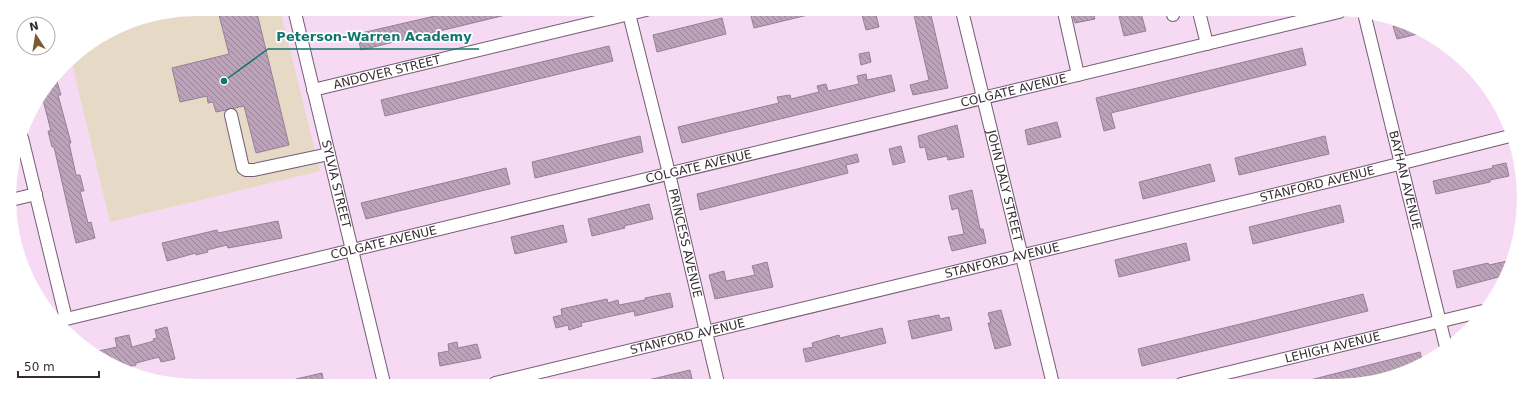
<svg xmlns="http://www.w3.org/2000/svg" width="1533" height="395" viewBox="0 0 1533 395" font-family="'DejaVu Sans',sans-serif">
<defs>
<pattern id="building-back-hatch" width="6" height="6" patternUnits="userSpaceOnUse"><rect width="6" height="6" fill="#bda3ba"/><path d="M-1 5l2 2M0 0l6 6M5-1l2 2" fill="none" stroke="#9a8598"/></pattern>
</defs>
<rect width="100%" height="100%" fill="#f6daf3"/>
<path fill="#e6d9c5" d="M198 9H280L320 171 110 222 71 59 126 23Z"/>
<path fill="url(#building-back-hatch)" stroke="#987f96" d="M227 9H256L289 145 256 153 244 106 216 112 213 102 208 103 207 96 180 102 172 68 229 54 218 11Z
M461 10H514V13L361 50 357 34Z
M756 11H812V14L754 28 750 12Z
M861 11H875L879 27 866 30Z
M913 11H930L948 88 913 95 910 85 929 80Z
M1072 12H1093L1095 19 1075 23Z
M1118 12 1141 13 1146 31 1124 36Z
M722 18 726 34 657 52 653 35Z
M1401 24 1419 32 1422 33 1397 39 1393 26Z
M609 46 613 61 385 116 381 100Z
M1302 48 1306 65 1111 113 1115 128 1104 131 1096 98Z
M869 52 871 62 861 65 859 54Z
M866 74 867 80 891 75 895 91 682 143 678 127 779 103 777 97 790 95 791 99 819 92 817 86 826 84 828 91 859 84 857 76Z
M56 78 61 95H58L71 143H69L76 175H80L84 191H80L88 223 91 222 95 238 76 243 54 147H52L48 131H51L42 96Z
M1057 122 1061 137 1028 145 1025 130Z
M957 125 964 157 948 160 947 156 928 160 925 147 920 148 918 136Z
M640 136 643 152 535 178 532 162Z
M1325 136 1329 154 1239 175 1235 158Z
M901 146 905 162 893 165 889 149Z
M857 154 859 162 846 165 848 173 700 210 697 194Z
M1506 163 1509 176 1490 180V182L1436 194 1433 181 1493 168 1492 166Z
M1210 164 1215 181 1143 199 1139 182Z
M506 168 510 184 366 219 361 203Z
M972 190 980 229H983L986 243 952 251 948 237 964 234 958 208 952 210 949 196Z
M649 204 653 219 624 226 625 228 592 236 588 219Z
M1340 205 1344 222 1253 244 1249 227Z
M278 221 282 238 228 248 227 245 207 250 208 252 196 255V253L167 261 162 243 217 230 218 233Z
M563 225 567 242 515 254 511 237Z
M1186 243 1190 260 1119 277 1115 260Z
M1512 260 1506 275 1457 288 1453 271 1488 263 1489 265Z
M767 262 773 287 715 299 709 275 724 271 726 281 755 275 752 266Z
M670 293 673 307 635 316 634 311 581 323 582 326 569 330 568 325 556 328 553 317 562 315 561 309 607 299 608 303 618 300 619 305 645 300V298Z
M1363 294 1368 311 1142 366 1138 349Z
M1001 310 1011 345 995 349 988 323H991L988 313Z
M939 315 940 319 949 317 952 330 912 339 908 321Z
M167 327 175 359 161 362 159 357 136 363V365L124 368 103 361 94 352 117 347 115 338 129 335 132 347 154 341 153 339 157 338 155 330Z
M882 328 886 343 806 362 803 349 813 347 812 343 839 335 840 338Z
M457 342 458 348 477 344 481 358 440 366 438 353 449 351 448 344Z
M1420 352 1423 364 1419 367 1379 377 1380 378 1360 384H1306V381Z
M690 370 693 383H648V380Z
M322 373 324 383H296V379Z"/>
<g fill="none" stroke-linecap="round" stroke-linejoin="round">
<defs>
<g id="minor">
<path id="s1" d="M294 9 384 383"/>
<path id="s2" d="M628 10 666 161 718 383"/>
<path id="s3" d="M962 11 1053 384"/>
<path d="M1064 12 1078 75"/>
<path d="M1173 12V15"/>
<path d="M1199 12 1207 44"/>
<path id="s4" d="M1364 13 1446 347"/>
<path id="s5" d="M313 90 646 10"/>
<path d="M231 115 243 168 246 170H254L329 154"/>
<path d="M22 138 66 319"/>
<path d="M11 200 36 194"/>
<path id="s6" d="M58 321 1339 12"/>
<path id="s7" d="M495 383 1347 177 1510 136"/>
<path id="s8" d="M1181 384 1483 311"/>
</g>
</defs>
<use href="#minor" stroke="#745c72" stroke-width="14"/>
<use href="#minor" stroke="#fff" stroke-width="12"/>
</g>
<g text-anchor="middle" stroke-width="3.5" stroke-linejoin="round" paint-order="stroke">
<g font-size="12" fill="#362b35" stroke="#fff">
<text dy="4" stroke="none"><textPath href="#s5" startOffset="76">ANDOVER STREET</textPath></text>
<text dy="4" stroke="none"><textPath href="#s6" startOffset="983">COLGATE AVENUE</textPath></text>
<text dy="4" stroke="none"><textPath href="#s6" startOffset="659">COLGATE AVENUE</textPath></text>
<text dy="4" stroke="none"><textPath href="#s4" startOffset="172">BAYHAN AVENUE</textPath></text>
<text dy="4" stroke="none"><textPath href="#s1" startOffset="180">SYLVIA STREET</textPath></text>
<text dy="4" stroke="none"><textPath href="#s7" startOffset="846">STANFORD AVENUE</textPath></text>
<text dy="4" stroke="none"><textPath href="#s3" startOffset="180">JOHN DALY STREET</textPath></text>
<text dy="4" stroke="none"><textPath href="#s6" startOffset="335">COLGATE AVENUE</textPath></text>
<text dy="4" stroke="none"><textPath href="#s2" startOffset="240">PRINCESS AVENUE</textPath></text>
<text dy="4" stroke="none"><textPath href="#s7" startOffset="522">STANFORD AVENUE</textPath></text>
<text dy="4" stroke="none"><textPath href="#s7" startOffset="198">STANFORD AVENUE</textPath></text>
<text dy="4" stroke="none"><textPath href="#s8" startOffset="156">LEHIGH AVENUE</textPath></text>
</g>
</g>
<path d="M0 0H1533V395H0ZM197 16H1336A181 181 0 0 1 1517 197V198A181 181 0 0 1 1336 379H197A181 181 0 0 1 16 198V197A181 181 0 0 1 197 16Z" fill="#fff" fill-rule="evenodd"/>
<path fill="none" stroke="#0f766e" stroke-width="1.5" d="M224 81L268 49H479"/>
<circle fill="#0f766e" stroke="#fff" stroke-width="1.5" cx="224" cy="81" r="4"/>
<g font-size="13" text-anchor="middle" font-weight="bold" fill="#0f766e" stroke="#fff" stroke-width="3.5" stroke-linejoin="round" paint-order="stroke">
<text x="374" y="41">Peterson-Warren Academy</text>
</g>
<g transform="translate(36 36) rotate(348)"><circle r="19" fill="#ffffff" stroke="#afaaae"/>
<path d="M0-3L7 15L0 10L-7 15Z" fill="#7b5a30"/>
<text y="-6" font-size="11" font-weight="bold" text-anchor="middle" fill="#362b35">N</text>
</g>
<path d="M18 371v6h81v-6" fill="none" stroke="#362b35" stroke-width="2"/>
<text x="24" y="371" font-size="12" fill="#362b35" stroke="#ffffff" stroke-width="3" paint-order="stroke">50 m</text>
</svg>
